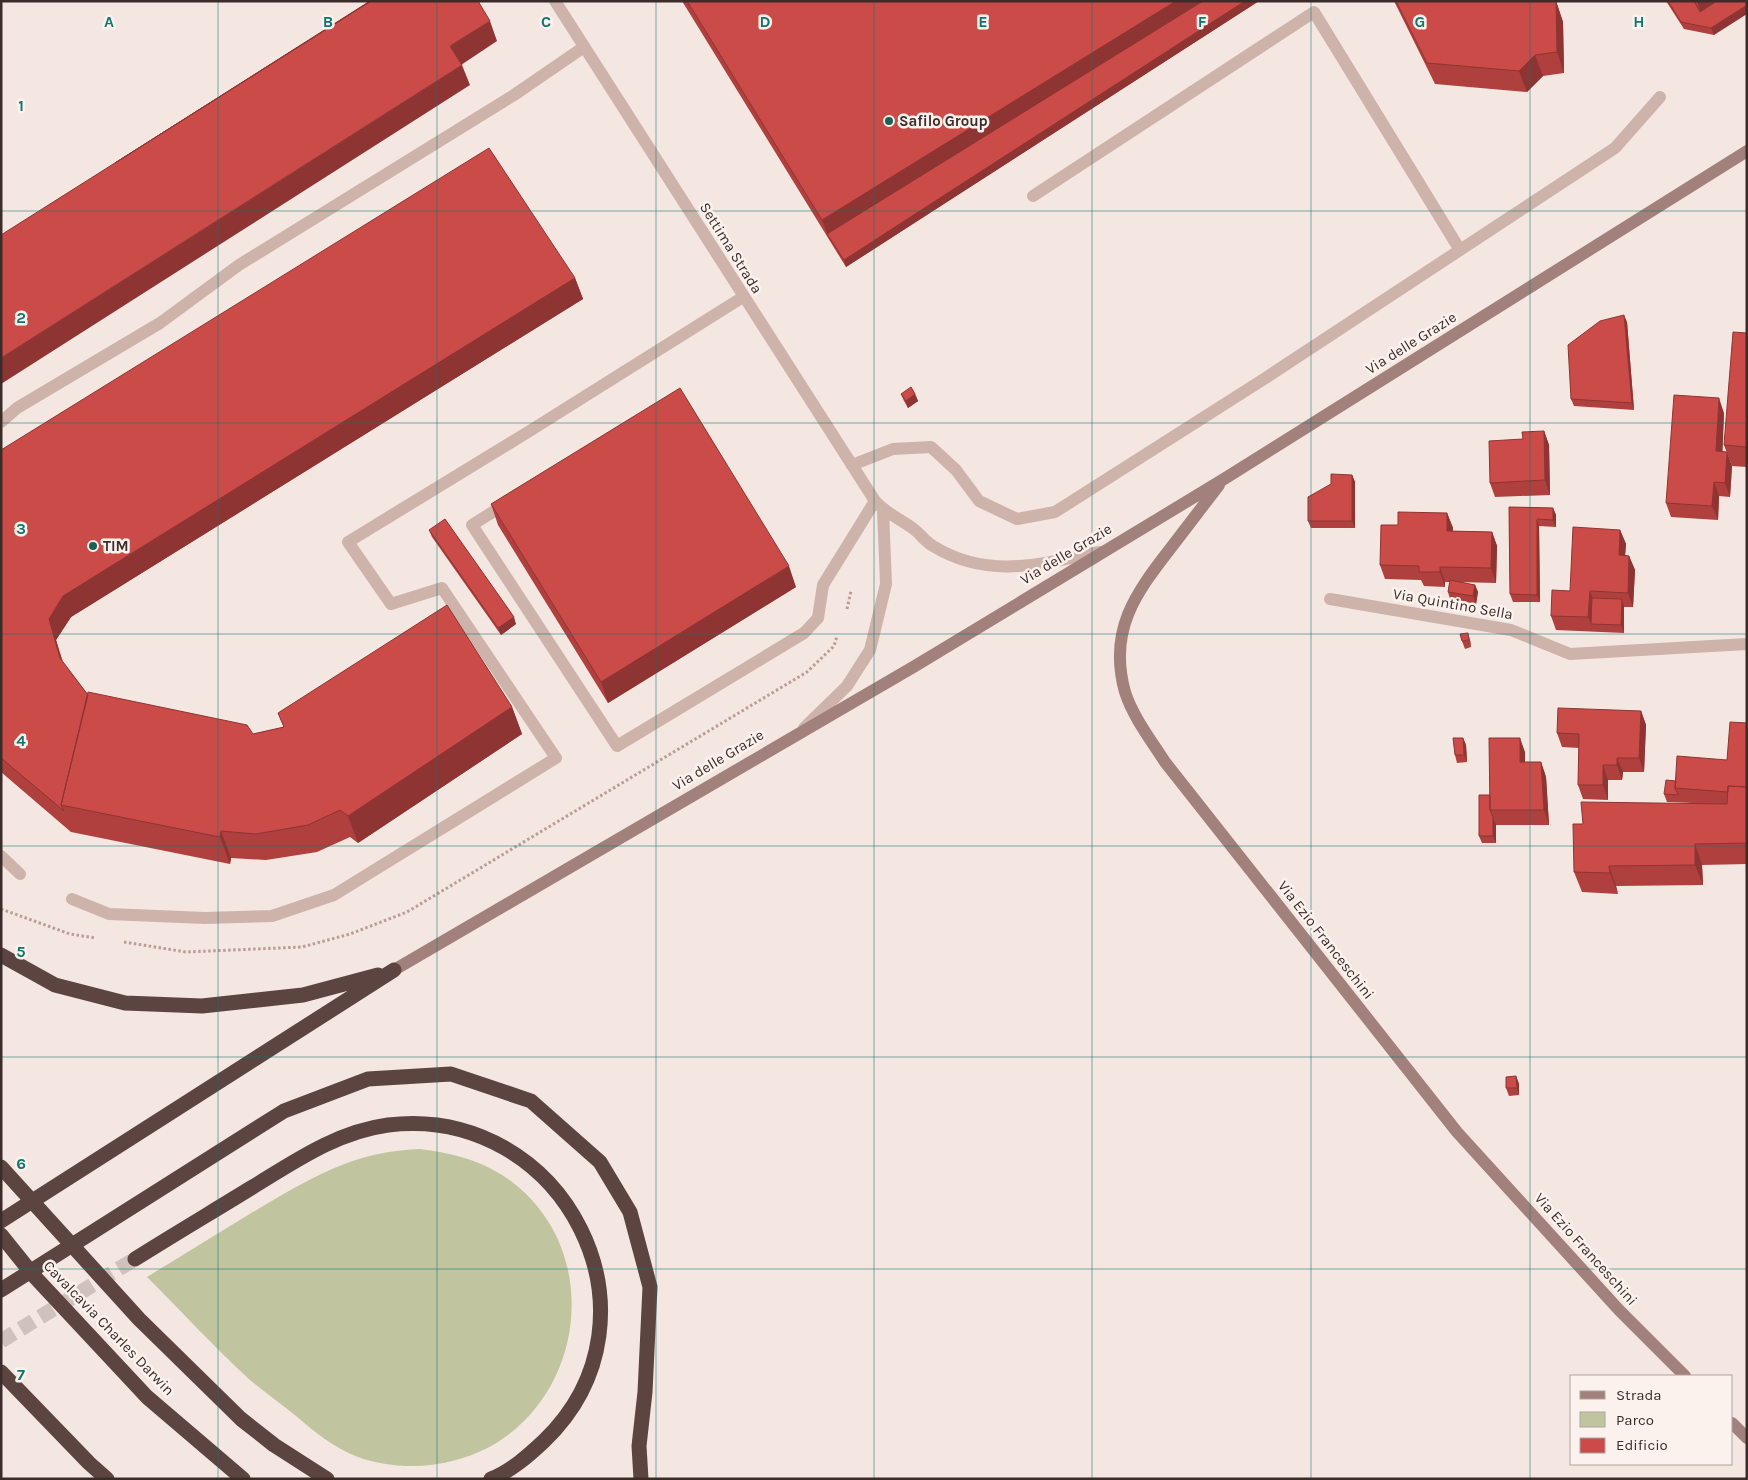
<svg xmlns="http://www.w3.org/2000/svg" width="1748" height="1480" viewBox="0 0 1748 1480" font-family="Karla,sans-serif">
<rect width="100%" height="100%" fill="#f4e6e0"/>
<path fill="#c0c59f" d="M420 1149C450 1153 477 1159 502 1175 615 1248 584 1426 456 1460 424 1469 389 1468 358 1457 334 1448 315 1432 296 1416 281 1404 265 1392 250 1380 214 1347 181 1311 147 1277 181 1256 214 1236 248 1215 306 1181 351 1151 420 1149Z"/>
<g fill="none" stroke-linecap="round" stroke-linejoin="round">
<path stroke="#cfc1bc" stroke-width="15" stroke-dasharray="15 8" stroke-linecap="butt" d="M1 1341 135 1259"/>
<path stroke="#ba9d95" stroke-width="3" stroke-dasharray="2.5 2.5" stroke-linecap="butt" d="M847 609 851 591
M1 909 70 934 96 938
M124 942 186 952 302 947 350 934 407 912 807 672 834 646 837 636"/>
<path stroke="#ceb3ab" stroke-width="12" d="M1033 196 1314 12 1460 250
M1 422 17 408 160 323 239 265 514 95 584 47
M852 465 893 449 931 447 956 470 979 501 1017 519 1055 512 1264 379 1615 148 1660 97
M507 503 472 525 617 746 804 633 818 618 823 585 875 501
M1 856 20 874
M72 899 109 914 205 918 272 916 334 895 556 758 442 588 391 604 348 542 528 432 743 297"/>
<path stroke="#ceb3ab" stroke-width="12" d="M555 1 875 501C887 514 902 520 915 530 921 535 926 542 933 546 988 580 1042 564 1100 552
M1330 599 1511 630 1570 654 1747 644
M804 728 847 686 870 650 886 584 883 510"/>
<path stroke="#a2817c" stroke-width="12" d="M1219 485C1203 506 1186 528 1170 549 1135 594 1108 631 1125 692 1133 717 1151 740 1165 762L1457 1132 1619 1310 1685 1376
M394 970 915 666 1224 479 1747 151
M1732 1423 1747 1438"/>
<path stroke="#5c4441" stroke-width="15" d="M1 955 55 985 125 1003 202 1006 303 995 378 975
M1 1221 394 970
M135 1259C173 1235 212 1212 251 1188 294 1162 336 1132 388 1125 564 1104 673 1317 544 1441 528 1456 511 1471 491 1479
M1 1290 284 1111 368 1079 451 1074 531 1101 600 1162 630 1212 650 1287 645 1392 639 1446 641 1479
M1 1372 89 1463 107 1479"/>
<path stroke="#5c4441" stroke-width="15" d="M1 1167 139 1319 241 1419 274 1445 327 1479
M1 1235 34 1276 147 1397 243 1479"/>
</g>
<path fill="#af403e" d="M682 1H1259L846 267Z
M1394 1H1556L1563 22 1564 73 1543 76 1527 92 1435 84Z
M1666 1H1747L1714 35 1684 29Z
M575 278 583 299 71 617 56 640 63 662 88 695 253 734 284 727 278 713 512 707 522 734 358 843 350 837 317 852 266 860 231 858 230 864 71 832 1 772V450Z
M1627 322 1634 410 1574 406 1571 399Z
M1747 333V467L1732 466 1724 445Z
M901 394H915L918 401 908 408 904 401Z
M1724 413 1722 451 1732 466 1730 497 1719 496 1718 520 1671 517 1666 503Z
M1544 431 1549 445 1550 495 1495 497 1490 483 1523 439Z
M1352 475 1355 482V528H1311L1308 521Z
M491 504 796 587 608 703 498 525Z
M1509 507 1553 508 1556 515V527L1539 526 1540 602H1513L1510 594Z
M1447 513 1453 528 1452 531 1492 532 1497 546 1496 583 1458 582 1475 585 1478 592 1476 604 1450 599 1448 592 1450 582H1445V587L1424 586 1421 580 1385 579 1380 565 1398 525Z
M429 530 516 624 501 635 432 537Z
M1620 530 1626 544 1625 555 1629 556 1635 570 1633 607H1624V633L1556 630 1551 616Z
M1470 640 1471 647 1465 649 1462 641Z
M1641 711 1646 725 1644 772H1623L1622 780H1608V800L1583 799 1578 785 1579 748 1562 747 1557 733Z
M1747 723V864L1702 865 1703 885 1616 886 1618 894 1582 892 1574 872 1583 824 1693 803 1667 802 1664 794 1676 782 1727 760Z
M1463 738 1466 745 1467 762 1457 763 1455 755Z
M1525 752V762H1541L1546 777 1549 825H1496V843H1482L1479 836 1490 795Z
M1516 1076 1519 1084V1095L1509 1096 1506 1088Z"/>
<path fill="#8e3432" d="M1176 1H1217L827 234 830 241 822 220Z
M1245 1H1259L846 267 844 260Z
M1556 1 1563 22 1564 73 1557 52Z
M1697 1H1731L1703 19Z
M1747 5V14L1714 35 1711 28Z
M490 21 497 41 458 67 450 46Z
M1535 55 1543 76 1527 92 1519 71Z
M462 65 470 85 1 384V358Z
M575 278 583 299 71 617 56 640 67 679 60 658 49 619 63 596Z
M1624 315 1627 322 1634 410 1632 403Z
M915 394 918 401 908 408 906 401Z
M1719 398 1724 413 1722 465 1716 451Z
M1544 431 1549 445 1550 495 1545 480Z
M1727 452 1732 466 1730 497 1725 483Z
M1352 475 1355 482V528L1352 521Z
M1714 482 1719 496 1718 520 1712 506Z
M1553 508 1556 515V527L1553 520Z
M1447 513 1453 528 1452 545 1447 531Z
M1537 519 1539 526 1540 602 1537 595Z
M1620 530 1626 544 1624 569 1619 555Z
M1492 532 1497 546 1496 583 1491 568Z
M1629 556 1635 570 1633 607 1628 593Z
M789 566 796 587 608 703 601 682Z
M1440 567 1445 582V587L1440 572Z
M1475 585 1478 592 1476 604 1473 596Z
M1590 591 1595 605 1591 624 1588 617Z
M1622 599 1624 606V633L1621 625Z
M514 617 516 624 501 635 498 628Z
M1468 633 1470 640 1471 647 1469 640Z
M512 707 522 734 358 843 348 816Z
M1641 711 1646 725 1644 772 1639 758Z
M1463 738 1466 745 1467 762 1464 755Z
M1520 738 1525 752V777L1520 762Z
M1617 758 1623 772 1622 780 1617 765Z
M1541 762 1546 777 1549 825 1544 810Z
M1603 765 1608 780V800L1603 785Z
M1493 817 1496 825V843L1493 836Z
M221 831 231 858 230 864 220 837Z
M1695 844 1702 865 1703 885 1695 865Z
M1609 866 1616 886 1618 894 1610 873Z
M1516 1076 1519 1084V1095L1517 1088Z"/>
<path fill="#cb4b48" stroke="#8e3432" d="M370 1H371L115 163Z
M371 1H478L490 21 450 46 462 65 1 358V235Z
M687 1H1176L822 220Z
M1203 1H1245L844 260 827 234Z
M1396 1H1556L1557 52 1535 55 1519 71 1427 63Z
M1668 1H1694L1700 12 1717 1H1747V5L1711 28 1681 22Z
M489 148 575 278 63 596 49 619 60 658 88 695 61 805 64 811 1 758V450Z
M1624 315 1632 403 1571 399 1568 345 1600 321Z
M1733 332 1747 333V447L1724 445Z
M911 387 915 394 906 401 901 394Z
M680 388 789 566 601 682 491 504Z
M1674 395 1719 398 1716 451 1727 452 1725 483 1714 482 1712 506 1666 503Z
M1544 431 1545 480 1490 483 1489 441 1523 439 1522 432Z
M1331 474 1352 475V521H1308V497L1331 484Z
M1509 507 1553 508V520L1537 519V595L1510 594Z
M1398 512 1447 513V531L1492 532 1491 568 1440 567V572H1419V566L1380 565 1381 525H1398Z
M445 519 514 617 498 628 429 530Z
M1573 527 1620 530 1619 555 1629 556 1628 593 1590 591 1588 617 1551 616 1552 590 1570 591Z
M1450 580 1475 585 1473 596 1448 592Z
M1592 598 1622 599 1621 625 1591 624Z
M447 605 512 707 348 816 340 810 308 825 256 834 221 831 220 837 61 805 88 692 247 725 253 734 284 727 278 713Z
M1468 633 1469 640 1462 641 1460 634Z
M1558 708 1641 711 1639 758H1617V765H1603V785H1578L1579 734 1557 733Z
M1730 722 1747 723V787L1728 786V792L1675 788 1677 756 1727 760Z
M1453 738H1463L1464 755H1455Z
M1489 738H1520V762H1541L1544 810H1490Z
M1666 780 1676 781 1675 788 1678 795 1664 794Z
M1728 786 1747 787V843L1695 844V865L1609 866 1610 873 1574 872 1573 824H1583L1581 802 1727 804Z
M1479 795H1490V810L1493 817V836H1479Z
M1516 1076 1517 1088H1506V1077Z"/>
<path fill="none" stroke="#0f766e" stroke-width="1" stroke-opacity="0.55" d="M218 1V1479M437 1V1479M656 1V1479M874 1V1479M1092 1V1479M1311 1V1479M1530 1V1479M1 211H1747M1 423H1747M1 634H1747M1 846H1747M1 1057H1747M1 1269H1747"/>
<g fill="#1d5f55" stroke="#fbf2ed" stroke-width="2">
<circle cx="889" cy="121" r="5"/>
<circle cx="93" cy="546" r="5"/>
</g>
<g text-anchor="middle" stroke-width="5" stroke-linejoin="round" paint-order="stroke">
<g font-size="15" font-weight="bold" fill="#3b2c2a" stroke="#fbf2ed" text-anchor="start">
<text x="899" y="126">Safilo Group</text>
<text x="103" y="551">TIM</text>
</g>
<g font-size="15" fill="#3b2c2a" stroke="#fbf2ed">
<text transform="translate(731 248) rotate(58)" y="5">Settima Strada</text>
<text transform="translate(1411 343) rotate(-32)" y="5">Via delle Grazie</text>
<text transform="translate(1066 554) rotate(-31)" y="5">Via delle Grazie</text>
<text transform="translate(1453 604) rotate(10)" y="5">Via Quintino Sella</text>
<text transform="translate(718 760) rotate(-31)" y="5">Via delle Grazie</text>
<text transform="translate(1326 940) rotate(52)" y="5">Via Ezio Franceschini</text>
<text transform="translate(1586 1249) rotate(48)" y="5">Via Ezio Franceschini</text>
<text transform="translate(109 1328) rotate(46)" y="5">Cavalcavia Charles Darwin</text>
</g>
</g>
<g font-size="16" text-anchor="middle" font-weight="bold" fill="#0f766e" stroke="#fbf2ed" stroke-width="5" stroke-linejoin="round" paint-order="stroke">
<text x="109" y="27">A</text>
<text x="328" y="27">B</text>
<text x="546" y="27">C</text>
<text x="765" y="27">D</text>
<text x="983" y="27">E</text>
<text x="1202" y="27">F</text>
<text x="1420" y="27">G</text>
<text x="1639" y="27">H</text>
<text x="21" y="111">1</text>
<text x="21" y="323">2</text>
<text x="21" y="534">3</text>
<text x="21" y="746">4</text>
<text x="21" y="957">5</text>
<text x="21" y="1169">6</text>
<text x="21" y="1380">7</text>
</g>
<rect width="1748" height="1480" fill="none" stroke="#3b2c2a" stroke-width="5"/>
<rect x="1570" y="1375" width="162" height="90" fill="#fbf2ed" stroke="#aea39f"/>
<rect x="1580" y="1391" width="25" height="8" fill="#a2817c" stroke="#aea39f"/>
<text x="1616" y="1400" font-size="15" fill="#3b2c2a">Strada</text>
<rect x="1580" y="1412" width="25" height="15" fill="#c0c59f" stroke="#aea39f"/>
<text x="1616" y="1425" font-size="15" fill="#3b2c2a">Parco</text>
<rect x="1580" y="1438" width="25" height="15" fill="#cb4b48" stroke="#aea39f"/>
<text x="1616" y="1450" font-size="15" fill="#3b2c2a">Edificio</text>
</svg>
